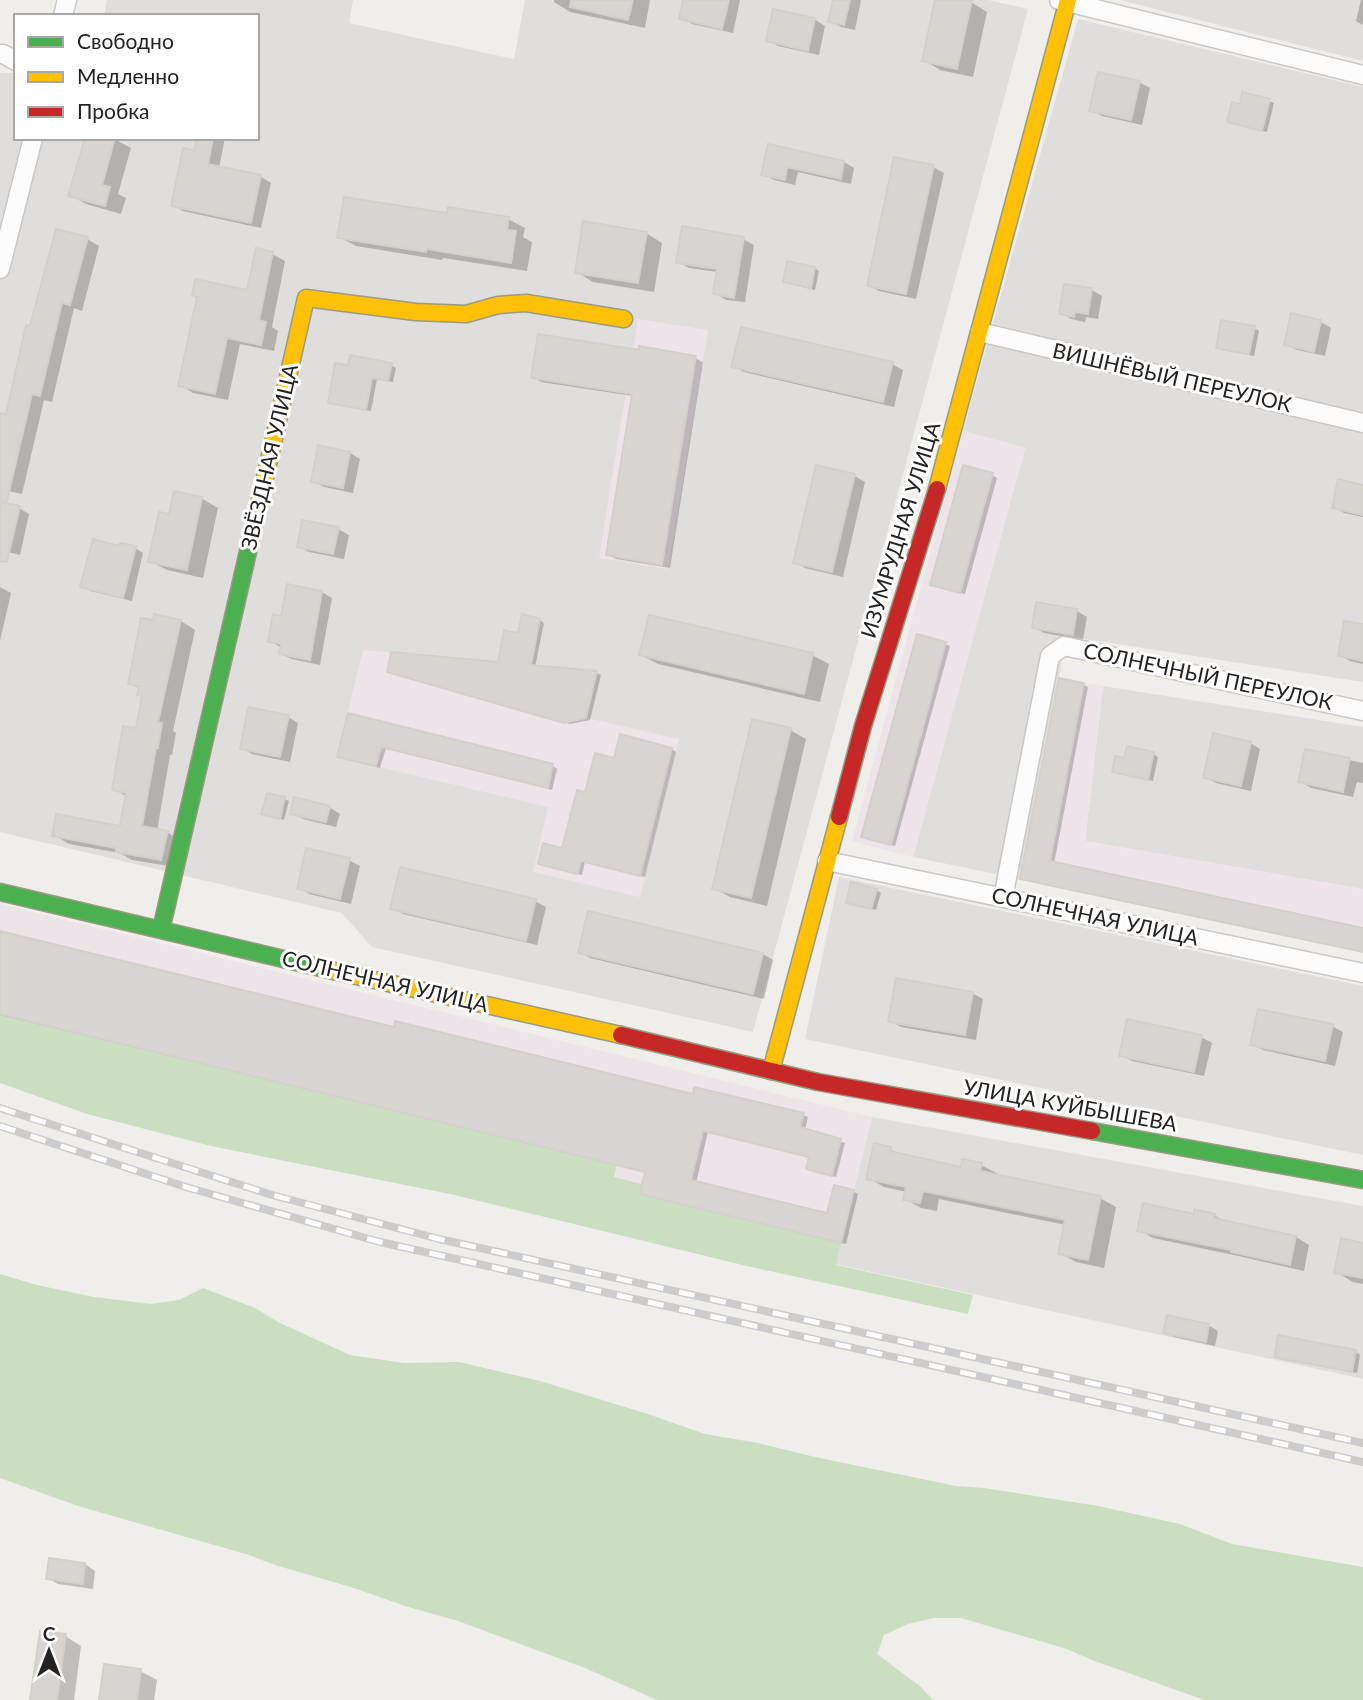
<svg xmlns="http://www.w3.org/2000/svg" width="1363" height="1700" viewBox="0 0 1363 1700" font-family="Lato,sans-serif">
<rect width="100%" height="100%" fill="#f0eeeb"/>
<path fill="#dfdedc" d="M107 0H353L349 23 514 59 525 0H988L1028 9 753 1032 372 947 342 913 0 832V73H16V138H257V16H104Z
M1120 0H1363V61Z
M1078 19 1363 87V682L1066 636 1059 678 1020 879 913 857 1025 448 963 431Z
M1103 686 1363 727V889L1085 841Z
M839 877 1363 986V1155L805 1039Z
M872 1117 1363 1206V1379L835 1264Z"/>
<path fill="#ede4e9" d="M638 319 708 330 668 569 599 558Z
M963 431 1025 448 913 857 852 841Z
M363 650 597 671 586 718 679 739 640 897 533 872 548 807 337 757Z
M1059 678 1103 686 1085 841 1363 889V952L1020 879Z
M0 904 872 1117 841 1243 640 1194 642 1184 614 1178 616 1165 0 1014Z"/>
<path fill="#cbdec1" d="M0 1014 617 1165 614 1177 642 1184 641 1194 841 1243 836 1265 973 1295 968 1314 751 1267 450 1194 211 1146 87 1114 0 1083Z
M0 1274 37 1285 94 1297 151 1304 179 1300 203 1288 255 1308 278 1322 350 1355 404 1363 459 1362 540 1381 648 1414 705 1434 758 1443 815 1457 956 1486 984 1488 1098 1506 1180 1524 1232 1544 1363 1567V1700H1204L1092 1660 1067 1649 961 1618H934L908 1624 884 1635 877 1654 921 1687 933 1700H657L585 1668 458 1621 405 1606 354 1588 275 1565 249 1555 78 1506 0 1478Z"/>
<path fill="#0003" d="M554 0H650L645 28 570 12 554 2Z
M685 0H740L733 33 692 24 681 18Z
M835 0H861L855 30 841 27 830 21Z
M937 0H961L971 2 987 12 973 77 940 70 924 60Z
M1361 0H1363V25L1356 21Z
M814 19 825 26 819 55 778 46 768 40Z
M1139 82 1150 88 1142 125 1102 116 1091 110Z
M1269 101 1274 103 1267 132 1233 124 1229 121 1241 107Z
M112 138 131 148 118 194 126 198 121 214 86 204 70 195Z
M199 138H225L219 168 261 177 271 183 261 228 183 211 173 205 196 152Z
M769 146 844 162 854 168 851 184 798 172 795 185 774 180 763 174Z
M933 167 944 173 916 299 879 291 869 285Z
M448 215 508 219 525 228 523 237 532 242 527 271 443 258 442 260 356 246 339 237Z
M646 233 662 243 654 292 593 282 577 272Z
M87 239 99 246 82 311 74 308 52 402 44 400 22 494 0 489V414L7 416Z
M743 239 754 245 745 302 726 300 715 293 718 272 689 268 678 262Z
M272 254 285 261 272 327 278 331 274 351 240 344 228 400 193 393 180 385 248 292Z
M815 268 819 271 815 290 789 284 784 281Z
M1092 290 1102 296 1098 319 1086 317 1085 322 1071 319 1061 313Z
M1293 315 1321 322 1331 328 1325 356 1297 350 1286 344Z
M1254 328 1259 331 1254 356 1222 350 1217 347Z
M640 352 695 358 703 362 670 568 616 559 608 554 633 396 541 382 533 377Z
M892 364 903 370 894 407 744 372 733 366Z
M391 365 396 368 393 382 377 379 371 411 334 404 329 402Z
M350 453 360 459 353 493 324 487 313 481Z
M817 467 855 476 865 482 843 577 805 568 795 562Z
M992 475 997 478 965 594 937 587 932 584Z
M1363 486V517L1344 513 1334 507Z
M201 498 218 508 203 578 167 570 150 561 170 516Z
M0 504 19 508 29 514 20 555 0 550Z
M338 529 349 535 344 559 309 552 299 546Z
M121 548H135L143 553 132 601 90 591 82 586Z
M0 587 11 593 0 641Z
M322 592 332 598 320 665 291 659 280 653 282 648 270 641 282 618Z
M1038 604 1077 611 1087 617 1083 640 1044 633 1034 627Z
M540 620 544 623 535 667 596 673 601 675 590 720 570 724 394 674 389 671 499 664 519 635Z
M181 621 195 630 173 731 176 733 172 755H170L157 831 167 832 181 841 175 867 132 860 120 853 69 844 54 835 122 828 127 797 114 789 138 730 143 696 140 689 130 683 154 622Z
M1363 626V664L1350 661 1340 655Z
M918 636 950 646 895 846 868 839Z
M641 655H812L829 664 820 702 658 664Z
M1083 684 1088 687 1054 864 1363 930V952L1027 881 1022 878Z
M350 716 553 766 557 769 552 790 386 748 380 768 344 759 339 756Z
M288 717 298 723 290 762 252 754 242 748Z
M790 730 806 739 767 906 730 897 714 888Z
M1250 743 1260 749 1251 791 1216 783 1205 777Z
M672 749 676 752 645 877 585 862 582 875 545 866 564 850 586 794 615 760Z
M1307 751 1363 763V783L1357 782 1353 797 1311 788 1300 781Z
M1153 754 1158 757 1153 781 1118 773 1114 771 1125 760Z
M284 799 289 801 284 820 263 814Z
M329 807 340 814 336 827 303 819 292 813Z
M349 860 360 866 351 904 309 894 299 888Z
M876 890 881 893 876 910 853 904Z
M535 901 546 907 537 945 403 914 392 908Z
M589 913 763 954 773 960 764 999 590 958 580 952Z
M0 933 395 1029 694 1096 803 1115 808 1117 805 1131 845 1143 836 1177 808 1168 811 1157 708 1132 696 1183 828 1216 835 1187 854 1192 858 1194 846 1244 647 1196V1172L0 1015Z
M972 993 983 999 976 1040 901 1027 890 1021Z
M1332 1026 1343 1032 1335 1066 1263 1050 1252 1044Z
M1201 1037 1212 1043 1204 1076 1132 1061 1121 1055Z
M890 1149 903 1156 962 1169 981 1165 998 1174 997 1176 1100 1198 1116 1207 1104 1268 1076 1262 1060 1253 1066 1225 939 1199 937 1211 921 1208 905 1199 907 1192 884 1187 868 1178Z
M1214 1215 1226 1222 1296 1237 1309 1245 1304 1271 1243 1257 1153 1238 1139 1230 1195 1216Z
M1363 1244V1284L1353 1282 1336 1272Z
M1208 1325 1218 1331 1215 1346 1174 1337 1165 1332Z
M1279 1338 1356 1352 1360 1355 1357 1373 1280 1359 1276 1356Z
M85 1564 95 1571 93 1589 58 1584 48 1578Z
M65 1636 81 1646 74 1700H32Z
M140 1671 157 1680 154 1700H101Z"/>
<path fill="#d7d4d2" stroke="#d3d0cc" stroke-width="2" d="M571 0H633L628 20 570 7Z
M683 0H729L722 29 679 19Z
M833 0H850L844 25 828 22Z
M935 0H972L957 69 922 61Z
M773 9 815 18 808 51 766 41Z
M1098 72 1140 81 1131 120 1089 111Z
M1242 92 1270 99 1262 131 1227 122 1232 102 1240 104Z
M85 138H115L102 185 110 187 105 206 68 196Z
M197 138H213L208 164 261 175 251 223 171 206 183 148 194 150Z
M768 144 844 161 841 179 787 167 785 180 761 175Z
M894 157 934 165 906 294 867 286Z
M344 197 447 213 448 207 509 217 507 230 516 231 511 263 427 249 426 252 337 238Z
M583 221 647 232 638 283 575 273Z
M682 226 744 237 734 298 713 294 717 269 676 263Z
M56 229 88 237 70 305 62 303 40 396 32 394 7 501 0 500V413L6 414 26 325 30 326Z
M256 248 273 252 259 320 266 322 261 345 227 338 215 394 178 386 197 297 192 295 195 279 247 290Z
M787 261 815 267 811 288 783 282Z
M1064 284 1092 288 1088 314 1075 312 1074 317 1059 314Z
M1291 313 1321 320 1314 352 1284 345Z
M1221 320 1255 326 1249 354 1216 348Z
M741 327 893 362 883 402 731 367Z
M538 334 639 350V346L696 356 662 565 606 555 632 394 531 378Z
M350 355 392 363 388 381 372 378 366 410 328 403 335 363 348 365Z
M318 445 350 452 343 488 311 482Z
M816 465 855 474 832 572 793 563Z
M963 465 993 473 960 593 930 585Z
M1338 479 1363 485V515L1332 508Z
M174 491 202 497 187 570 148 562 159 512 169 514Z
M0 502 20 506 7 562 0 561Z
M302 520 339 527 333 554 297 547Z
M93 539 119 546 120 543 136 546 123 598 80 587Z
M287 584 322 591 310 660 279 654 281 644 268 642 273 614 281 616Z
M1036 602 1077 609 1073 635 1032 628Z
M154 614 181 620 158 722 162 723 158 748H156L142 826 168 831 161 860 116 852V848L52 836 56 814 120 826 126 793 112 790 123 726 136 728 142 696 137 695 139 686 128 684 141 618 153 620Z
M522 614 540 619 531 665 597 671 586 718 564 723 387 672 391 652 498 662 504 630 518 633Z
M649 615 813 653 804 694 639 655Z
M1344 621 1363 624V661L1338 656Z
M917 634 946 642 891 845 861 837Z
M1059 678 1084 683 1050 861 1363 928V952L1020 879Z
M248 707 289 715 280 757 240 749Z
M348 713 553 764 548 788 381 747 376 766 337 757Z
M752 719 791 728 751 898 712 889Z
M1213 733 1251 742 1241 786 1203 778Z
M620 734 672 748 640 876 581 861 577 874 538 864 543 843 562 848 577 790 585 792 595 753 614 758Z
M1127 746 1154 752 1148 780 1112 772 1115 756 1124 758Z
M1305 749 1350 758 1343 792 1298 782Z
M267 793 285 797 280 819 261 814Z
M294 797 330 806 326 822 290 814Z
M306 848 350 858 340 899 297 889Z
M400 867 536 899 526 941 390 909Z
M851 882 877 889 871 909 846 903Z
M588 911 763 953 753 994 578 953Z
M0 931 394 1027 395 1021 693 1094 694 1087 804 1113 800 1127 841 1139 832 1176 806 1169 809 1157 703 1131 691 1180 827 1213 834 1185 854 1190 841 1243 640 1194 645 1172 0 1014Z
M896 978 973 992 965 1035 888 1022Z
M1258 1009 1333 1024 1325 1061 1250 1045Z
M1127 1019 1202 1035 1194 1072 1119 1056Z
M874 1143 891 1147 890 1151 961 1167 962 1159 982 1163 980 1171 1101 1196 1088 1260 1058 1254 1065 1220 923 1191 920 1203 903 1200 906 1187 866 1179Z
M1143 1203 1194 1214V1209L1215 1214 1214 1218 1296 1236 1290 1265 1231 1252V1250L1137 1231Z
M1341 1238 1363 1243V1278L1334 1273Z
M1167 1315 1209 1324 1206 1342 1163 1333Z
M1278 1335 1356 1350 1352 1372 1274 1357Z
M49 1558 85 1563 83 1584 46 1579Z
M40 1631 66 1634 57 1700H30Z
M104 1664 141 1669 137 1700H99Z"/>
<g fill="none" stroke-linecap="round" stroke-linejoin="round">
<defs>
<path id="street" d="M1059 0 1363 75
M63 16 67 0
M0 54H3L16 61
M0 269 33 138
M980 332 1363 423
M827 861 1363 973
M1003 898 1050 656 1064 646 1363 711"/>
<path id="fast" d="M0 892 334 971
M161 930 259 504
M1092 1131 1363 1180"/>
<path id="slow" d="M937 489 1068 0
M259 504 306 298 416 312 466 314 498 305 526 303 624 319
M334 971 621 1035
M771 1071 839 817"/>
<path id="jam" d="M839 817 863 726 937 489
M621 1035 818 1082 1092 1131"/>
</defs>
<use href="#street" stroke="#c9c8c7" stroke-width="21"/>
<use href="#fast" stroke="#999a82" stroke-width="19"/>
<use href="#slow" stroke="#999a82" stroke-width="19"/>
<use href="#jam" stroke="#999a82" stroke-width="19"/>
<use href="#street" stroke="#fdfcfc" stroke-width="18"/>
<use href="#fast" stroke="#4caf50" stroke-width="16"/>
<use href="#slow" stroke="#ffc107" stroke-width="16"/>
<use href="#jam" stroke="#c62828" stroke-width="16"/>
<defs>
<path id="rail" d="M0 1108 272 1195 439 1239 1363 1443
M0 1126 186 1187 380 1242 1363 1462"/>
</defs>
<use href="#rail" stroke="#ccc" stroke-width="8"/>
<use href="#rail" stroke="#fff" stroke-width="5" stroke-dasharray="16" stroke-linecap="butt"/>
</g>
<g text-anchor="middle" stroke-width="6" stroke-linejoin="round" paint-order="stroke">
<g font-size="21" fill="#222" stroke="#fff">
<text transform="translate(1172 378) rotate(13)" y="7">ВИШНЁВЫЙ ПЕРЕУЛОК</text>
<text transform="translate(270 457) rotate(-77)" y="7">ЗВЁЗДНАЯ УЛИЦА</text>
<text transform="translate(901 530) rotate(-73)" y="7">ИЗУМРУДНАЯ УЛИЦА</text>
<text transform="translate(1208 677) rotate(12)" y="7">СОЛНЕЧНЫЙ ПЕРЕУЛОК</text>
<text transform="translate(1095 917) rotate(12)" y="7">СОЛНЕЧНАЯ УЛИЦА</text>
<text transform="translate(385 982) rotate(13)" y="7">СОЛНЕЧНАЯ УЛИЦА</text>
<text transform="translate(1070 1106) rotate(10)" y="7">УЛИЦА КУЙБЫШЕВА</text>
</g>
</g>
<rect x="14" y="14" width="245" height="126" fill="#ffffff" stroke="#a7a7a7" stroke-width="2"/>
<rect x="28" y="37" width="35" height="10" fill="#4caf50" stroke="#a7a7a7" stroke-width="2"/>
<text x="77" y="49" font-size="21" fill="#222222">Свободно</text>
<rect x="28" y="72" width="35" height="10" fill="#ffc107" stroke="#a7a7a7" stroke-width="2"/>
<text x="77" y="84" font-size="21" fill="#222222">Медленно</text>
<rect x="28" y="107" width="35" height="10" fill="#c62828" stroke="#a7a7a7" stroke-width="2"/>
<text x="77" y="119" font-size="21" fill="#222222">Пробка</text>
<g transform="translate(49 1651)" stroke="#ffffff" stroke-width="5" paint-order="stroke">
<path d="M0-5L12 26L0 18L-12 26Z" fill="#222222"/>
<text y="-10" font-size="19" font-weight="bold" text-anchor="middle" fill="#222222">С</text>
</g>
</svg>
